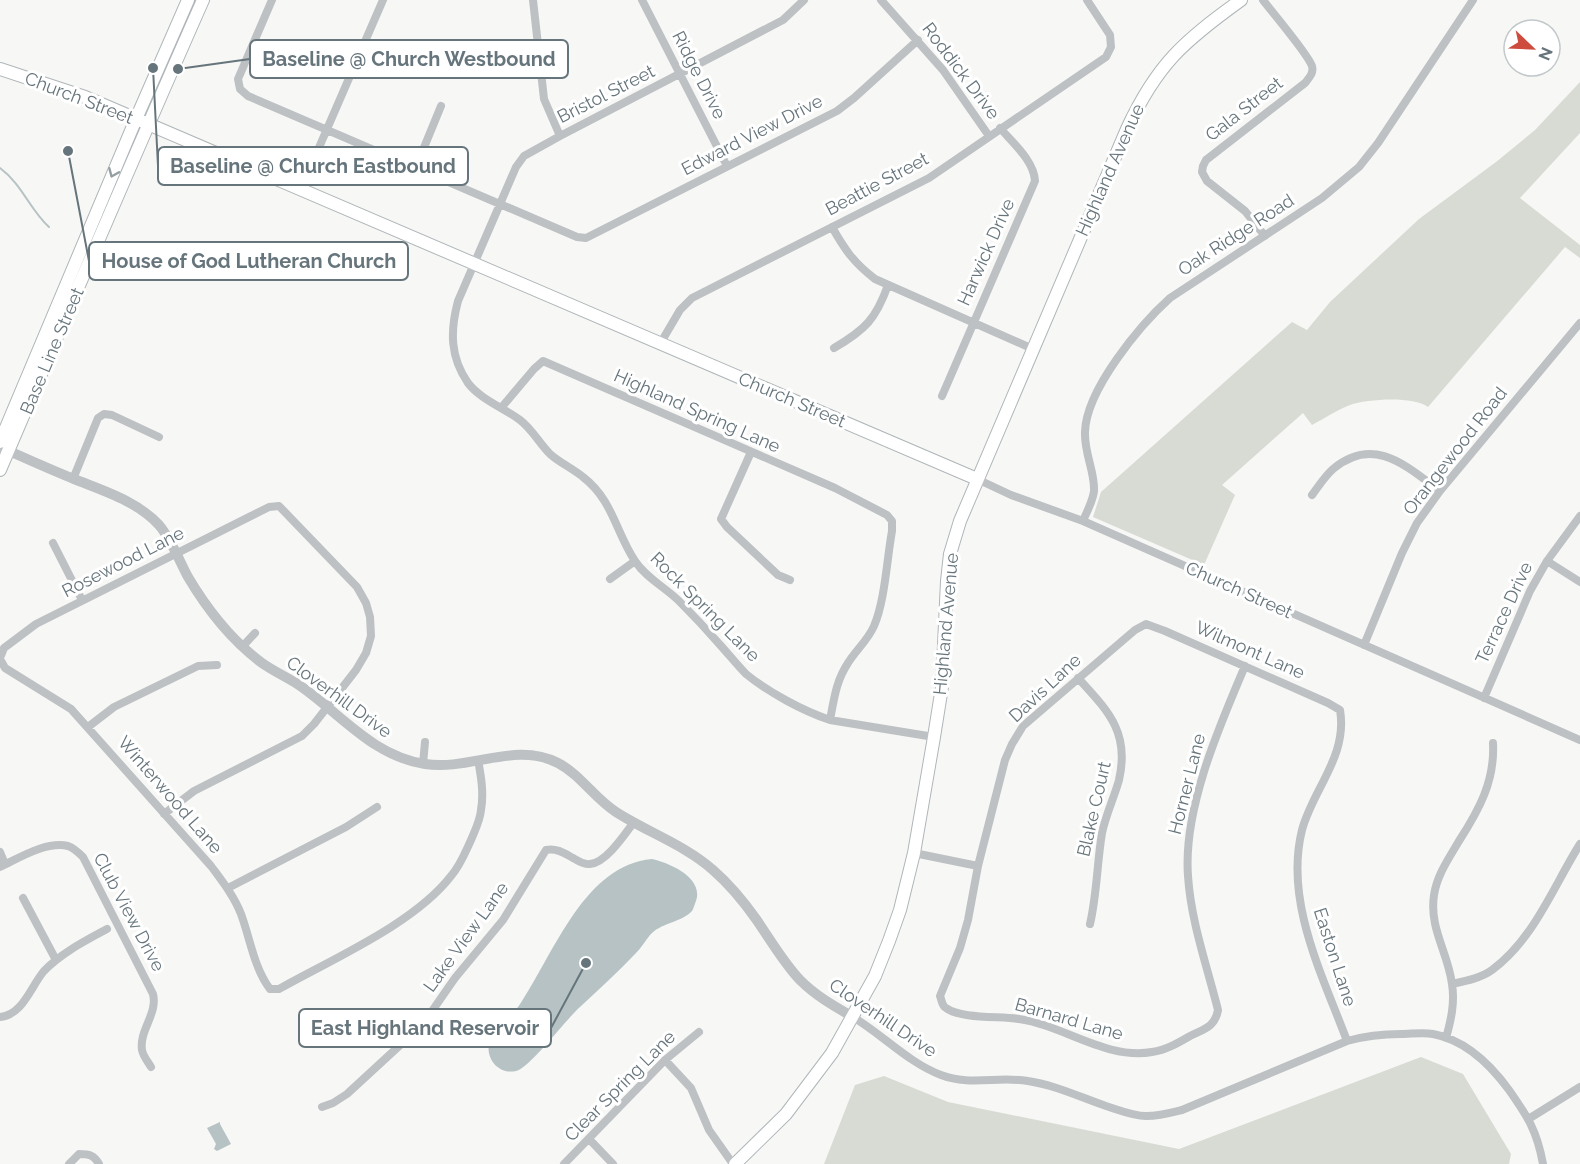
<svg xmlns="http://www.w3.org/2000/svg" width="1580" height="1164" viewBox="0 0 1580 1164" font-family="Raleway,sans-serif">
<rect width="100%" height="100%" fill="#f7f7f5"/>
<path fill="#d8dbd4" d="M1580 82V133L1520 198 1580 245V258L1565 247 1428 407C1413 396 1368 399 1350 405 1337 410 1325 418 1312 425L1303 413 1222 485 1235 495 1204 565 1093 517 1101 492 1292 322 1307 330 1330 302 1419 219 1496 162 1535 130Z
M1421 1057 1463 1074 1511 1154 1509 1164H824L855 1085 884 1076 948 1102 1179 1149Z"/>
<path fill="#b6c2c4" d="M652 859C670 863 704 878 696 901 694 906 693 911 690 913 678 923 661 923 650 935 645 941 641 948 636 953 618 972 599 989 580 1007 566 1019 530 1068 516 1071 497 1075 484 1056 490 1040 501 1027 513 1015 522 1001 555 951 585 865 652 859Z
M220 1122V1124L231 1144 217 1151 214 1149 216 1144 207 1128Z"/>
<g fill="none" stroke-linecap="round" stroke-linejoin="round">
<path stroke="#b6c2c4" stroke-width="2" d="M0 168C22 184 30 210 49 227"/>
<defs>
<path id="secondary" d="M0 69 85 97 977 479
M0 442 136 119 188 0
M0 470C67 313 134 156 203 0
M735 1164 786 1114 832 1053 875 976 889 941 900 910 914 853 934 737 942 687 947 581 950 554 960 521 1127 129C1157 64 1184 41 1241 0"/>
</defs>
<use href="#secondary" stroke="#afb6b9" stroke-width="14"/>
<path stroke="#bdc1c4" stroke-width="8" d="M272 0 238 79 240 89 248 96 577 237 586 238 837 111 854 98 918 40
M533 0 544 99 560 136
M642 0 727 166
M804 0 783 20 560 136 524 156 516 167 458 301C450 331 450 357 468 383 480 399 504 408 520 420 532 429 539 443 550 454 560 463 572 468 583 477 613 500 616 533 635 561 646 578 665 587 679 601 694 616 708 631 722 647 730 656 738 666 746 674 768 692 803 711 830 720L934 737
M881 0 943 70 989 136
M1263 0C1272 12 1308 54 1312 66 1314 73 1309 78 1305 83L1206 160 1203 166 1202 172 1207 181 1245 211 1265 236
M416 167 441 106
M301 189 383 0
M832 227C845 250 854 263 875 279L1033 349
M660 344 680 310 692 298 929 178 1106 57 1111 47 1110 35 1087 0
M834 348C865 330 876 319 888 285
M942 396 1035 181C1034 161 1013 143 1000 128
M501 408 534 369 543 361 835 488 887 515 892 521V531C887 558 885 601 874 626 868 640 856 650 848 663 836 681 834 699 830 720
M751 452 721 519 727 527 778 575 790 580
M73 479 98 418 104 414 112 415 159 437
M977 479 1011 495 1083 521 1580 740
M1312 495C1318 487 1325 476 1333 469 1374 435 1406 466 1440 491
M1083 521C1087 511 1093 501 1094 491 1095 472 1084 453 1085 432 1086 390 1140 325 1170 298L1322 198 1359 167 1378 143 1473 0
M53 543 82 600
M1547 561 1580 582
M610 579 635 561
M1364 645 1402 553 1417 523 1440 491 1580 323
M243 646 255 633
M0 658 4 648 36 624 269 507 279 506 357 587 366 603 370 617 371 636 366 653 356 670 314 724 302 736 194 791 164 814
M0 659 5 668 71 709 211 866C222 881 234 896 241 914 250 938 254 968 270 989H279C332 959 414 924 451 876 460 866 465 853 471 840 475 830 480 821 481 810 484 793 481 776 478 760
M1245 666C1219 727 1183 809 1188 876 1191 922 1207 966 1218 1010 1215 1027 1204 1029 1190 1036 1178 1043 1166 1050 1152 1052 1106 1060 1063 1025 1019 1019 1000 1016 961 1019 946 1008 942 1006 942 1001 940 996L960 948 968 920 978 866 1005 760 1012 744 1023 726 1135 630 1146 624 1165 631 1328 703 1340 710C1348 756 1313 789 1302 830 1284 902 1323 976 1347 1041
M1078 678C1108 711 1130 732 1119 780 1114 798 1106 814 1102 833 1097 863 1097 894 1090 924
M1484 698 1530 591 1547 561 1580 516
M88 727 114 707 198 666 217 665
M423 764 425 742
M0 852 5 864
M914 853 978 866
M0 867C19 858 46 841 68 846 74 848 79 853 83 857L153 994C158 1014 139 1030 142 1050 143 1056 148 1062 151 1067
M228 888 346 827 377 807
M23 898 56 960
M1452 984C1466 981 1481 978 1492 970 1534 939 1553 887 1580 844
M0 1017C23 1015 31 986 44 971 61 953 85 941 107 929
M853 1017C883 1035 909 1063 941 1075 969 1086 999 1076 1028 1081 1055 1085 1080 1097 1106 1106 1119 1110 1133 1116 1146 1116 1159 1116 1170 1113 1182 1110L1347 1041C1365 1036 1382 1034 1401 1034 1411 1034 1423 1032 1433 1034 1466 1040 1490 1064 1509 1090 1528 1117 1537 1131 1543 1164
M1446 1038C1451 1020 1455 1003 1452 984 1448 952 1429 929 1434 895 1437 875 1449 858 1459 841 1479 810 1495 781 1493 743
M665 1060 691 1088 709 1130 733 1164
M322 1107 333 1103 347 1094 423 1024 455 978 503 920 546 850C557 848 564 853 573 858 578 861 584 865 590 864 606 863 625 834 634 822
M1530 1118 1580 1087
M589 1139 613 1164
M69 1164 79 1154C89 1154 94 1155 99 1164
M564 1164 665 1060 699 1032"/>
<path stroke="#bdc1c4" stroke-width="10" d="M0 447C25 458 49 469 74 479 104 491 137 501 159 525 171 539 179 560 188 577 207 609 231 640 262 663 273 671 287 677 299 685 340 713 372 756 425 764 470 771 515 741 558 763 581 775 594 798 616 812 647 832 685 845 713 870 729 884 744 902 756 919 770 939 783 962 800 980 816 996 834 1006 853 1017"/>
<use href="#secondary" stroke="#fff" stroke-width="12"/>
</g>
<defs><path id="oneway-chevron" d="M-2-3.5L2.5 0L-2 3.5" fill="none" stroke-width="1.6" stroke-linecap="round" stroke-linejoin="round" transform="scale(1.5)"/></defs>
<use stroke="#949ea3" href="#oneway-chevron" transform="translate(113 173) rotate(113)"/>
<g text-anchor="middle" stroke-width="6" stroke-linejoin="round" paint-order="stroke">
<g font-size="18" fill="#66757c" stroke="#fff">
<text transform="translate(961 71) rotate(53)" y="6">Roddick Drive</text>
<text transform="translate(699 75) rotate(63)" y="6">Ridge Drive</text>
<text transform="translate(606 94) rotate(-27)" y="6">Bristol Street</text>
<text transform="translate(79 98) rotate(21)" y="6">Church Street</text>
<text transform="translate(1244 109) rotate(-38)" y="6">Gala Street</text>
<text transform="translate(752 135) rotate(-27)" y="6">Edward View Drive</text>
<text transform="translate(1110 170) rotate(-66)" y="6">Highland Avenue</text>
<text transform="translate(877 184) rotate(-28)" y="6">Beattie Street</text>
<text transform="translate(1236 235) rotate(-33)" y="6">Oak Ridge Road</text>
<text transform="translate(986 252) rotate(-66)" y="6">Harwick Drive</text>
<text transform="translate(52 351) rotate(-67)" y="6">Base Line Street</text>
<text transform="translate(792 400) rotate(23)" y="6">Church Street</text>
<text transform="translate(697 411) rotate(24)" y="6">Highland Spring Lane</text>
<text transform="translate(1455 451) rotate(-52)" y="6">Orangewood Road</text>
<text transform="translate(123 562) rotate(-27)" y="6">Rosewood Lane</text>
<text transform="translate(1239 590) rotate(24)" y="6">Church Street</text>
<text transform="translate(705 607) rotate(45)" y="6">Rock Spring Lane</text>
<text transform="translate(1504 613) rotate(-65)" y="6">Terrace Drive</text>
<text transform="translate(946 624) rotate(-85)" y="6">Highland Avenue</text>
<text transform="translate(1250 650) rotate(24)" y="6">Wilmont Lane</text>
<text transform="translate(1045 688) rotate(-43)" y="6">Davis Lane</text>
<text transform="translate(339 697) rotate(36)" y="6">Cloverhill Drive</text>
<text transform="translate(1187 784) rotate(-76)" y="6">Horner Lane</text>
<text transform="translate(170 795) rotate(49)" y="6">Winterwood Lane</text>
<text transform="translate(1094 809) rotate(-77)" y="6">Blake Court</text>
<text transform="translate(129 912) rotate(62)" y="6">Club View Drive</text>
<text transform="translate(466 937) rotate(-54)" y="6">Lake View Lane</text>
<text transform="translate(1335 957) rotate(72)" y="6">Easton Lane</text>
<text transform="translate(883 1018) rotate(34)" y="6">Cloverhill Drive</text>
<text transform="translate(1069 1019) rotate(16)" y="6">Barnard Lane</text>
<text transform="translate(620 1086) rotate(-45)" y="6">Clear Spring Lane</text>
</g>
</g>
<path fill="none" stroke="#66757c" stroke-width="2" d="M178 69L250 59M153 68L158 166M68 151L89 261M586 963L551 1028"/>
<g fill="#66757c" stroke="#fff" stroke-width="2">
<circle cx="178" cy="69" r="6"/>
<circle cx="153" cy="68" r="6"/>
<circle cx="68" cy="151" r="6"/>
<circle cx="586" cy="963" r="6"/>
</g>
<g fill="#fff" stroke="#66757c" stroke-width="2">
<rect x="250" y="40" width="318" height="38" rx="6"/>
<rect x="158" y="147" width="310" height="38" rx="6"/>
<rect x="89" y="242" width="319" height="38" rx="6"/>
<rect x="299" y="1009" width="252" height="38" rx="6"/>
</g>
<g font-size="20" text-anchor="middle" font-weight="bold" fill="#66757c">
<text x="409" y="66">Baseline @ Church Westbound</text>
<text x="313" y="173">Baseline @ Church Eastbound</text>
<text x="249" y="268">House of God Lutheran Church</text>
<text x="425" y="1035">East Highland Reservoir</text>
</g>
<g transform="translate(1532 48) rotate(113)"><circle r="28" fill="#ffffff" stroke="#c2c8cb" stroke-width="1.5"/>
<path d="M0-4.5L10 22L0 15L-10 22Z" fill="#ce4c3d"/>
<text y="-9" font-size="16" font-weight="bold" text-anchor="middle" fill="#66757c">N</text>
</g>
</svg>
